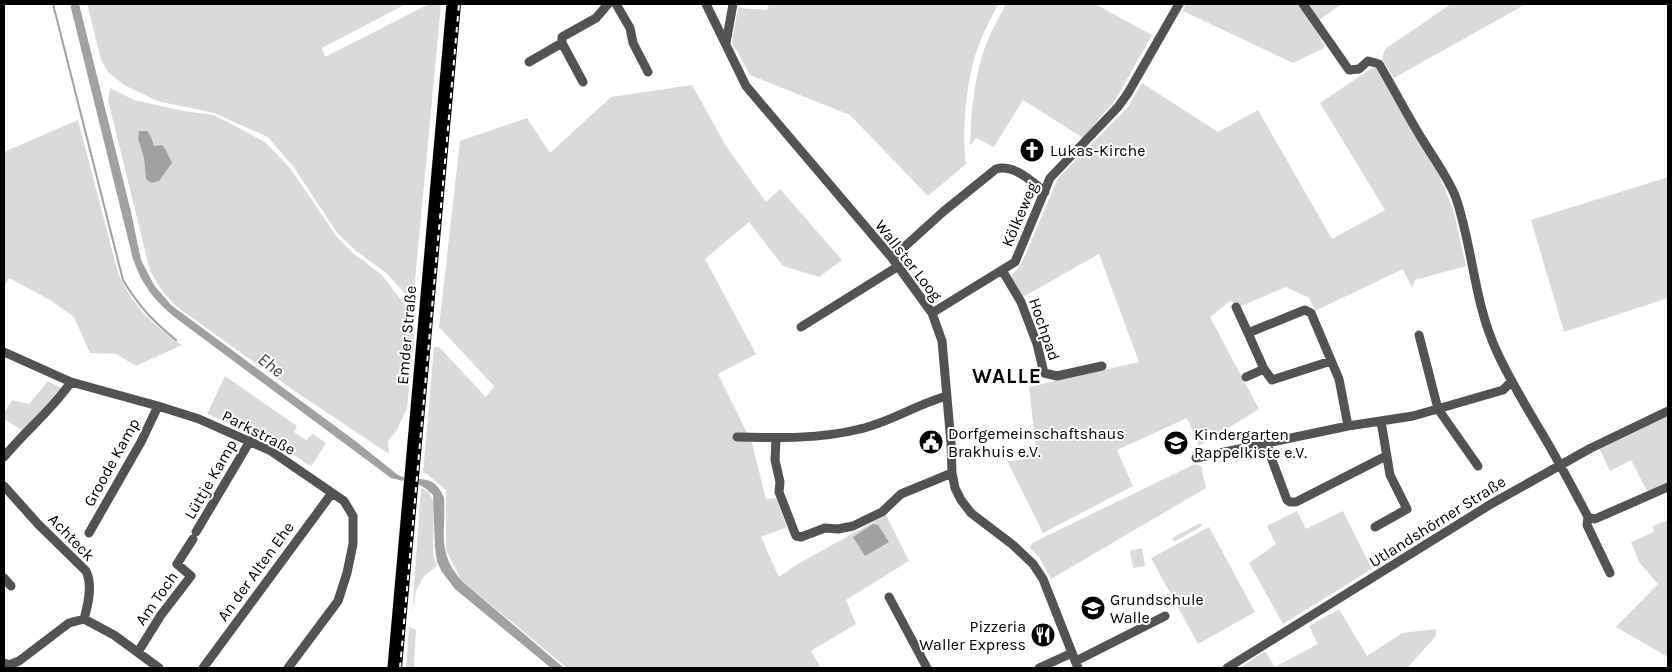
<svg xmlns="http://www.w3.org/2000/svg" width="1672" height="672" viewBox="0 0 1672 672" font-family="Karla,sans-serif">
<rect width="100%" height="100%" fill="#fff"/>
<path fill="#dadada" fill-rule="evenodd" d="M87 4H406L322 48 325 57 429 4H441L413 302 386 273 355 250 338 234 293 166 268 137 214 113 157 101 124 85 108 72 101 60Z
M769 4H998C992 16 985 29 980 42 967 72 961 132 966 164L928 196 850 115 750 75 732 42 738 8 767 10Z
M1006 4H1095L1152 35 1116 99 1083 138 1023 100 994 147 976 138 970 146C971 112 974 74 987 42 992 29 1000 16 1006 4Z
M1186 4H1300L1324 44V48L1293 63 1183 11Z
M1309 4H1342L1319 20Z
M1451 4H1526L1394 78 1382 59 1385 49Z
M1372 68H1376L1380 74 1435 165 1454 212 1466 266 1415 280 1412 288 1403 269 1315 311 1309 298 1286 287 1241 306 1230 301 1210 317 1259 409 1199 446 1187 418 1117 450 1133 486 1043 533 1007 461 1037 458 1029 387 1139 362 1099 254 1023 297 1012 278V274L1017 270 1024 258 1058 178 1128 107 1142 83 1218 132 1258 110 1332 239 1385 210 1320 103Z
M692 85 726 146 766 202 780 189 842 260 819 277 783 266 749 222 705 259 756 354 718 374 752 443 766 499 776 498 787 527 761 537 779 577 796 565 886 515 909 561 846 600 856 624 811 651 821 668H567L461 580 446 550V490L427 474 423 473 434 347H439L486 397 494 386 439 327 460 141 527 118 550 153 611 97Z
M110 88 134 100 184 111 214 115 265 142 290 168 337 237 353 253 382 275 408 309 415 328 407 408 397 430 388 441 389 454 296 392 177 307 163 292 150 271 108 100ZM138 139H152L154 146 146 179 144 158Z
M78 120 118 273C134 308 151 323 182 345L136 366 116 354 90 353 74 317 50 300 9 278 4 288V152Z
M1668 177V298L1564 332 1531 220Z
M225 376 297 426 294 432 306 440 313 434 326 443 312 465H308L281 445 207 414Z
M48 381 61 388 23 431 4 419V413L12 400 29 404Z
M1668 416V482L1648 493 1631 460 1610 471 1599 448Z
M1195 464 1201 466 1206 488 1051 579 1039 557 1029 547 1034 542Z
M421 488 429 492 434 503 433 555 437 566 424 576 416 591 412 614Z
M1297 511 1306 529 1343 511 1372 569 1283 624 1249 563 1276 544 1267 526Z
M1668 520V657L1616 627 1658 584 1639 562 1631 542 1654 532 1653 526Z
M1200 523 1202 526 1174 542 1172 538Z
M1209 527 1255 612 1198 644 1151 558Z
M1142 548 1145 566 1133 568 1130 551Z
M1339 609 1367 656 1402 633 1436 629V636L1407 668H1239L1265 651 1275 667 1318 644 1309 626Z
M409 627 416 630 414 664 415 668H406Z"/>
<path fill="#a1a1a1" d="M70 4H79L131 212 141 260 154 285 171 305 354 440 398 475C416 484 433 470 444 498 446 533 436 553 463 582L564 668H551L455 589 442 572 437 562 435 547 433 495C419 480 409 483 391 478L177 319C155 301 143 287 133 259Z
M139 131H147L152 139 154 146 162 145 166 150 172 163 159 181 151 183 146 179 144 158 138 139Z
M873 524 878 525 889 542 865 556 853 537Z"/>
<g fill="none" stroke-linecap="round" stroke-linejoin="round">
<path stroke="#a1a1a1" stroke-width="2" d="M53 4 123 280C139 307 153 321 176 340"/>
<defs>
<path id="major" d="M393 668 452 4"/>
</defs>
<use href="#major" stroke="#dbdbdb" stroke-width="12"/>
<path stroke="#535353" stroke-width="9" d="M616 4 630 28 633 43 648 72
M706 4 746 86 892 258 932 313 942 341 951 443 952 473 955 488 961 500 971 513 1013 545 1033 564 1043 579 1078 668
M1303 4 1349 70 1359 69 1368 61 1379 64C1394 89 1407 115 1422 139 1434 159 1448 177 1456 198 1473 248 1474 303 1497 352 1512 385 1532 416 1550 447 1563 470 1576 494 1588 517L1595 519 1668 487
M562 43 583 82
M726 43 733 4
M529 62 562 43V37L596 18 608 4
M892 258 944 211 996 169C1014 164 1031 181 1045 192
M1002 270 1021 302 1037 344 1044 373 1057 376 1102 366
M1236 307 1248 333
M932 313 1015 262 1050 178 1118 107 1128 93 1179 4
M801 327 897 267
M1419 335 1438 409 1478 466
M4 352 71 382 158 406 199 419 271 451 344 501 353 516V544L347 573 338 601 288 668
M1331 361 1272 380 1264 369 1248 333 1302 311 1305 310 1311 313 1339 379 1348 426
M1246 377 1264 369
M737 437C778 438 820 439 860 429 891 422 917 404 947 396
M776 438 775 460 780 482 779 492 796 536 801 537 825 528 838 529 853 526 882 512 901 494 952 473
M1268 443 1269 452 1287 500 1290 502H1296L1386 456
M4 457C25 431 52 410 71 382
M1196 458 1348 426 1413 416 1503 390 1512 381
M4 486 38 524 86 571C93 585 88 605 84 619
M1588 517 1587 525 1610 573
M1375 527 1407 509 1390 475 1381 421
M196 532 250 441
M89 533 141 442 158 406
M4 578 11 586
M889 597 927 668
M138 652 161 615 191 576 177 564 193 539
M1076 661 1165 616
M4 663 9 665 19 661 69 623 84 619 114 635 159 668
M203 668 332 493
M1039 668 1072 653
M1227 668 1491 504 1591 448 1668 411"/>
<use href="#major" stroke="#000" stroke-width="11"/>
<defs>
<path id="rail" d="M400 668 459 4"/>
</defs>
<use href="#rail" stroke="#000" stroke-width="4"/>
<use href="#rail" stroke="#fff" stroke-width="2" stroke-dasharray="5.5" stroke-linecap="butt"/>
</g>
<defs>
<symbol id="church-disc" viewBox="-11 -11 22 22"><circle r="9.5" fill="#000" stroke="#fff"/><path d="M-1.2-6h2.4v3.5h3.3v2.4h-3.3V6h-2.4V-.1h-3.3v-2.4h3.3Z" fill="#fff"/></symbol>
<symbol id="civic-disc" viewBox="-11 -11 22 22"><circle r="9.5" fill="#000" stroke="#fff"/><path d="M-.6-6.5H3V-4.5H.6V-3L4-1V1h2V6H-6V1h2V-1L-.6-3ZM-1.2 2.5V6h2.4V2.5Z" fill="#fff"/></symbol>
<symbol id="school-disc" viewBox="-11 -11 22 22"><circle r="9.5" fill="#000" stroke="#fff"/><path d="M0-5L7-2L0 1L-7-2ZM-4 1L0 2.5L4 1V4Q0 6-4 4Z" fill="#fff"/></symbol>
<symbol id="restaurant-disc" viewBox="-11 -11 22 22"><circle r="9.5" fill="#000" stroke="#fff"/><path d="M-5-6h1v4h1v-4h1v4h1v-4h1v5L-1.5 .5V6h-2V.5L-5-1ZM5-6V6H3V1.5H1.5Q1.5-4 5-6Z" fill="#fff"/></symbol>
</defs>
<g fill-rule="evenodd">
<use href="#church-disc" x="1018" y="136" width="28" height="28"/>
<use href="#civic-disc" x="917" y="428" width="28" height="28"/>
<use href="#school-disc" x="1162" y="429" width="28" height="28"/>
<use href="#school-disc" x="1079" y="594" width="28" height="28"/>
<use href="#restaurant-disc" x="1029" y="621" width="28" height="28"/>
</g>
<g text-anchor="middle" stroke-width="4" stroke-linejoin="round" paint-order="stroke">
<g font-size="16" fill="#000" stroke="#fff" text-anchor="start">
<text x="1050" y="156">Lukas-Kirche</text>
<text x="948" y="439">Dorfgemeinschaftshaus<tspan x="948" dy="18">Brakhuis e.V.</tspan></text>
<text x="1194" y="440">Kindergarten<tspan x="1194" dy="18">Rappelkiste e.V.</tspan></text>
<text x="1110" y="605">Grundschule<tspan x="1110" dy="18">Walle</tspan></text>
<text x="1026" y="632" text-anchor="end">Pizzeria<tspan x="1026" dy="18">Waller Express</tspan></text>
</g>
<g font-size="16" fill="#000" stroke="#fff">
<text transform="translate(1019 214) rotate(-67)" y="6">Kölkeweg</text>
<text transform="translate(909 260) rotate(52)" y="6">Wallster Loog</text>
<text transform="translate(1045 329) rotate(71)" y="6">Hochpad</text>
<text transform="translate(406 335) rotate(-85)" y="6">Emder Straße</text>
<text transform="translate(259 432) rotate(27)" y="6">Parkstraße</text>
<text transform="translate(111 462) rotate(-61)" y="6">Groode Kamp</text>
<text transform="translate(210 479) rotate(-60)" y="6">Lüttje Kamp</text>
<text transform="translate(1437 521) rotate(-32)" y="6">Utlandshörner Straße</text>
<text transform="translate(72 537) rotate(46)" y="6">Achteck</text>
<text transform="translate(255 571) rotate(-54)" y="6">An der Alten Ehe</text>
<text transform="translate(156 598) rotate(-55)" y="6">Am Toch</text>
</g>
<g font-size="18" font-style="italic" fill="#424242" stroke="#fff">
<text transform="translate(271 365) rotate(37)" y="6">Ehe</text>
</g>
<g font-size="21" font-weight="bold" letter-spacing="1" fill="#000" stroke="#fff">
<text x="1007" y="383">WALLE</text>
</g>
</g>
<rect width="1672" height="672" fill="none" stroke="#000000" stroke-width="10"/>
</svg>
